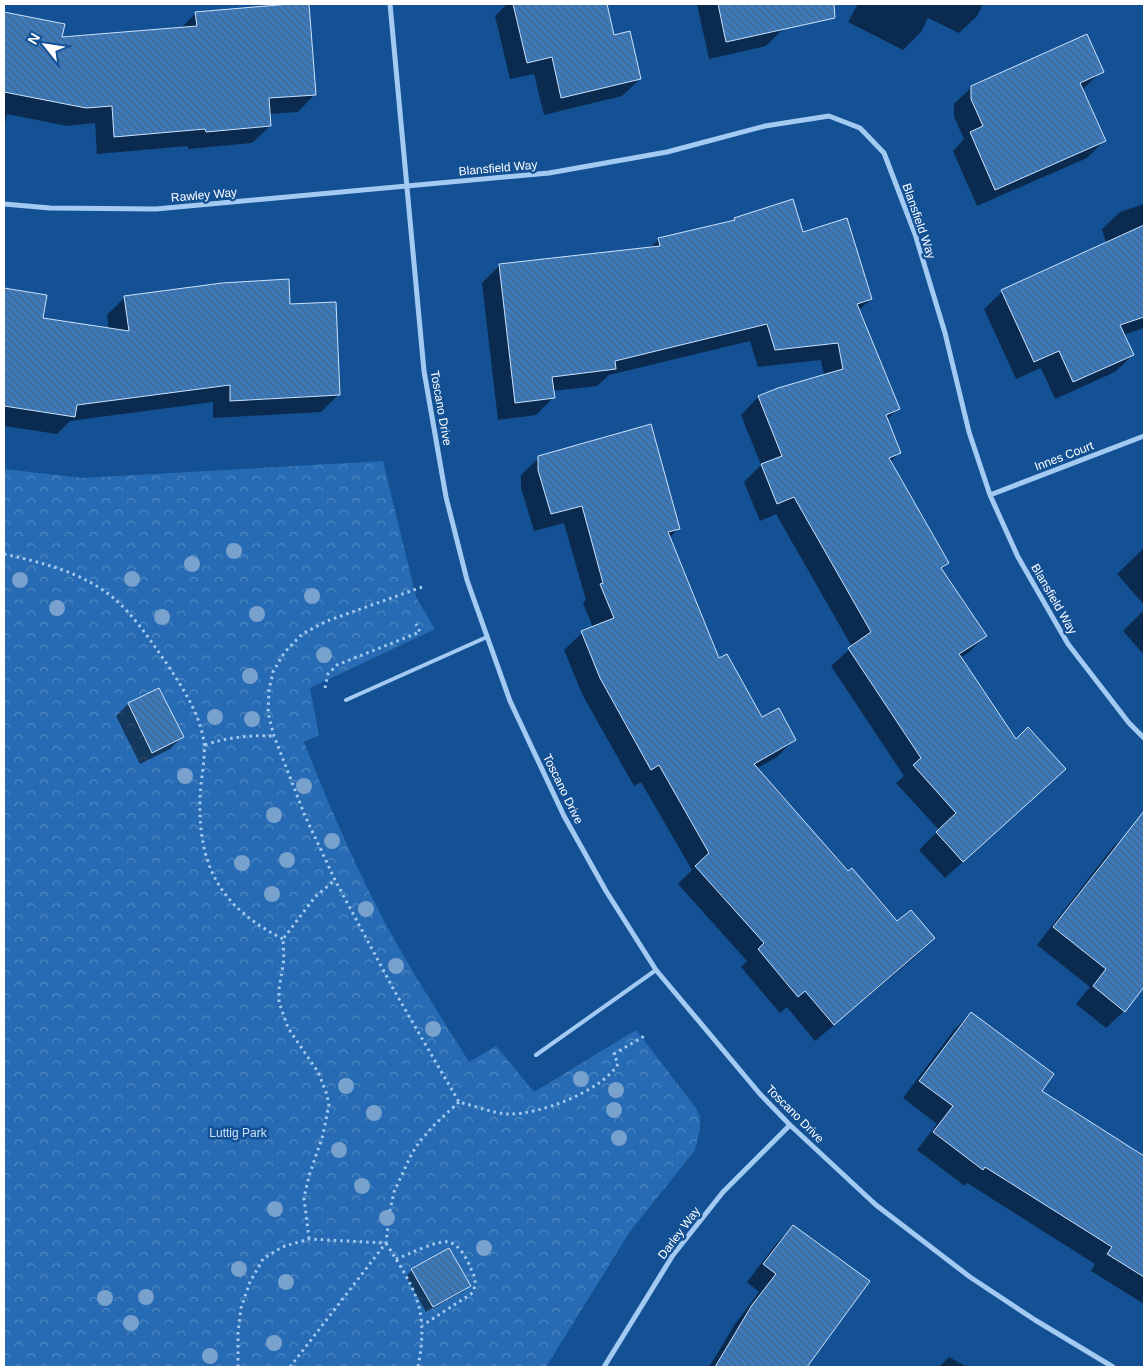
<svg xmlns="http://www.w3.org/2000/svg" width="1148" height="1371" viewBox="0 0 1148 1371" font-family="Helvetica,sans-serif">
<defs>
<pattern id="forest-crowns" width="20" height="18" patternUnits="userSpaceOnUse" patternTransform="scale(1.25)"><rect width="20" height="18" fill="#266bb3"/><path d="M2 6a3 3 0 1 1 6 0M12 15a3 3 0 1 1 6 0" fill="none" stroke="#5189c2"/></pattern>
<pattern id="building-back-hatch" width="6" height="6" patternUnits="userSpaceOnUse" patternTransform="scale(1.25)"><rect width="6" height="6" fill="#3d7abc"/><path d="M-1 5l2 2M0 0l6 6M5-1l2 2" fill="none" stroke="#44658a"/></pattern>
</defs>
<rect width="100%" height="100%" fill="#145194"/>
<path fill="url(#forest-crowns)" d="M383 461 416 597 435 629 310 688 319 735 304 742C326 798 349 852 376 905 403 959 437 1010 469 1062L496 1046 534 1092 636 1030 696 1108 700 1117V1128L695 1150 629 1233 546 1367H4V469L83 478Z"/>
<path fill="#0007" d="M308 4 315 94 298 112 269 114 270 126 252 143 188 149V146L97 154 95 123 67 126 7 114 4 129V13L63 25 60 38 180 29 196 13Z
M507 4H606L614 36 640 79 622 96 544 115 534 74 510 79 495 16Z
M697 4H825L826 6 783 29 766 46 709 59Z
M858 4H983L977 16 959 33 928 18 921 32 903 50 848 22Z
M1102 71 1082 90 1105 140 1087 158 977 206 953 151 964 139 954 117V104L972 87Z
M1144 204V328L1124 335 1133 355 1115 372 1055 399 1041 368 1016 379 984 309 1002 292 1106 243 1102 229 1120 212Z
M735 219 803 233 871 299 858 311 898 409 886 420 899 453 890 462 948 563 941 570 985 636 968 653 960 658 1047 786 945 878 919 850 939 830 896 783 904 776 831 666 852 647 776 514 760 521 744 482 761 465 741 415 758 397 778 389 824 376 821 360 758 367 750 341 609 375 597 386 553 391V398L536 415 498 420 482 283 500 265 650 248 659 239 732 222Z
M4 289 45 296 41 319 109 330 107 315 125 297 289 306 339 394 321 412 213 418V402L70 421 57 434 4 426Z
M539 458 679 528 669 538 719 660 762 719 795 739 777 757 756 769 848 873 897 923 933 938 916 956 815 1041 787 1007 780 1013 741 967 747 961 678 884 692 870 641 782 634 786 583 696 564 650 582 633 593 628 583 603 586 600 564 523 534 531 521 488V475Z
M1144 548V605L1117 574Z
M1144 610V655L1123 631Z
M159 689 182 737 170 749 140 764 116 716 128 704Z
M1131 830 1144 840V989L1142 988 1124 1011 1106 1028 1076 1004 1090 987 1037 945 1113 847Z
M971 1013 1040 1091 1144 1157V1304L1091 1271 1095 1264 967 1183 965 1186 917 1150 937 1124 903 1098 954 1030Z
M793 1226 809 1362 806 1367H709L735 1324 759 1292 747 1282 776 1244Z
M412 1270 469 1286 464 1291 426 1312 406 1276Z
M949 1357 967 1367H939Z"/>
<path fill="url(#building-back-hatch)" stroke="#cbe3fc" d="M290 4H309L316 95 269 98 271 126 206 132 205 129 114 137 112 106 86 108 4 92V12L65 24 62 37 197 26 195 12Z
M513 4H607L614 35 630 31 641 79 561 98 552 57 527 63Z
M718 4H834L835 18 726 42Z
M1087 34 1104 72 1080 83 1106 141 995 190 970 132 983 126 971 99V86Z
M793 199 803 232 847 218 872 299 857 304 900 409 886 415 901 453 889 458 949 563 941 568 987 636 959 654 1016 739 1028 727 1066 769 963 862 936 832 956 813 913 765 921 758 848 648 871 632 794 497 777 504 761 464 782 456 758 396 778 388 843 369 838 343 775 350 767 324 615 361 616 369 552 377 555 398 515 403 499 264 660 246 658 238 735 220 734 218Z
M1144 225V317L1120 325 1134 355 1073 382 1059 351 1034 362 1001 290Z
M289 279 290 304 336 302 340 395 230 401V385L77 405 75 417 4 406V288L47 295 43 318 129 331 124 296 222 283Z
M651 424 680 529 668 532 719 658 727 654 762 717 779 708 796 740 754 764 848 871 852 868 897 921 911 910 935 938 834 1025 805 991 798 997 758 949 764 943 695 866 709 853 659 765 651 770 600 678 581 631 614 618 600 584 603 583 582 506 551 514 538 470V456Z
M159 688 184 737 152 753 128 703Z
M1144 811V987L1125 1012 1093 986 1106 969 1053 927Z
M971 1012 1054 1074 1042 1091 1144 1156V1277L1107 1254 1112 1247 985 1167 983 1170 933 1132 953 1106 919 1081Z
M793 1225 870 1281 807 1367H715L752 1305 776 1274 763 1264Z
M449 1248 471 1286 433 1307 411 1269Z"/>
<g fill="none" stroke-linecap="round" stroke-linejoin="round">
<path stroke="#a3caf2" stroke-width="3" stroke-dasharray="2.5 4" stroke-linecap="butt" d="M4 554C48 564 94 575 126 610 142 627 155 647 169 667 184 690 200 715 204 742 206 757 200 783 200 799 198 868 222 908 283 939
M422 587 327 621 302 634 284 653 273 672 269 690 268 713 274 736 305 816 335 880 395 992 459 1102C475 1106 492 1113 508 1114 539 1115 602 1091 618 1064L614 1054 646 1035
M325 688 328 674 337 665 420 632 416 624
M205 745C228 737 250 735 274 736
M309 1239 304 1198 309 1176 323 1135 329 1104 326 1092 318 1072 288 1028 279 1002V989L284 959 283 939 315 897 335 880
M386 1243C416 1291 429 1309 418 1367
M396 1259C408 1255 436 1240 449 1242 460 1245 467 1259 471 1269 476 1278 477 1286 471 1294L423 1325
M238 1367V1332L241 1308 250 1282 263 1259 282 1247 309 1239 385 1243
M290 1367 386 1243 390 1210 394 1192 412 1153 421 1140 436 1123 459 1102"/>
<path stroke="#a3caf2" stroke-width="4" d="M346 700 487 637
M536 1055 656 970"/>
<path stroke="#a3caf2" stroke-width="5" d="M390 4 424 371 446 497 467 580 510 701 564 816 606 891 656 970 760 1094 790 1125 876 1205 970 1277 1035 1320 1113 1367
M4 204 50 208 156 209 549 173 667 152 765 126 829 116 860 128 884 153 915 234 945 333 969 432 990 495 1018 557 1068 644 1129 723 1144 738
M990 495 1144 436
M604 1367 673 1255 723 1192 790 1125"/>
</g>
<g fill="#79a1cd">
<circle cx="234" cy="551" r="8"/>
<circle cx="192" cy="564" r="8"/>
<circle cx="132" cy="579" r="8"/>
<circle cx="20" cy="580" r="8"/>
<circle cx="312" cy="596" r="8"/>
<circle cx="57" cy="608" r="8"/>
<circle cx="257" cy="614" r="8"/>
<circle cx="162" cy="617" r="8"/>
<circle cx="324" cy="655" r="8"/>
<circle cx="250" cy="676" r="8"/>
<circle cx="215" cy="717" r="8"/>
<circle cx="252" cy="719" r="8"/>
<circle cx="185" cy="776" r="8"/>
<circle cx="304" cy="786" r="8"/>
<circle cx="274" cy="815" r="8"/>
<circle cx="332" cy="841" r="8"/>
<circle cx="287" cy="860" r="8"/>
<circle cx="242" cy="863" r="8"/>
<circle cx="272" cy="894" r="8"/>
<circle cx="366" cy="909" r="8"/>
<circle cx="396" cy="966" r="8"/>
<circle cx="433" cy="1029" r="8"/>
<circle cx="581" cy="1079" r="8"/>
<circle cx="346" cy="1086" r="8"/>
<circle cx="616" cy="1090" r="8"/>
<circle cx="614" cy="1110" r="8"/>
<circle cx="374" cy="1113" r="8"/>
<circle cx="619" cy="1138" r="8"/>
<circle cx="339" cy="1150" r="8"/>
<circle cx="362" cy="1186" r="8"/>
<circle cx="275" cy="1209" r="8"/>
<circle cx="387" cy="1218" r="8"/>
<circle cx="484" cy="1248" r="8"/>
<circle cx="239" cy="1269" r="8"/>
<circle cx="286" cy="1282" r="8"/>
<circle cx="146" cy="1297" r="8"/>
<circle cx="105" cy="1298" r="8"/>
<circle cx="131" cy="1323" r="8"/>
<circle cx="274" cy="1343" r="8"/>
<circle cx="210" cy="1356" r="8"/>
</g>
<g text-anchor="middle" stroke-width="5" stroke-linejoin="round" paint-order="stroke">
<g font-size="12" fill="#fff" stroke="#145194">
<text transform="translate(498 168) rotate(-5)" y="4">Blansfield Way</text>
<text transform="translate(204 195) rotate(-5)" y="4">Rawley Way</text>
<text transform="translate(919 221) rotate(71)" y="4">Blansfield Way</text>
<text transform="translate(441 408) rotate(80)" y="4">Toscano Drive</text>
<text transform="translate(1064 456) rotate(-21)" y="4">Innes Court</text>
<text transform="translate(1054 599) rotate(60)" y="4">Blansfield Way</text>
<text transform="translate(563 789) rotate(64)" y="4">Toscano Drive</text>
<text transform="translate(795 1114) rotate(45)" y="4">Toscano Drive</text>
<text transform="translate(679 1233) rotate(-53)" y="4">Darley Way</text>
</g>
<g font-size="12" fill="#cbe3fc" stroke="#145194">
<text x="238" y="1137">Luttig Park</text>
</g>
</g>
<rect width="1148" height="1371" fill="none" stroke="#ffffff" stroke-width="10"/>
<g transform="translate(45 45) rotate(300)" stroke="#145194" stroke-width="4" paint-order="stroke">
<path d="M0-4L9 19L0 12L-9 19Z" fill="#ffffff"/>
<text y="-8" font-size="14" font-weight="bold" text-anchor="middle" fill="#ffffff">N</text>
</g>
</svg>
